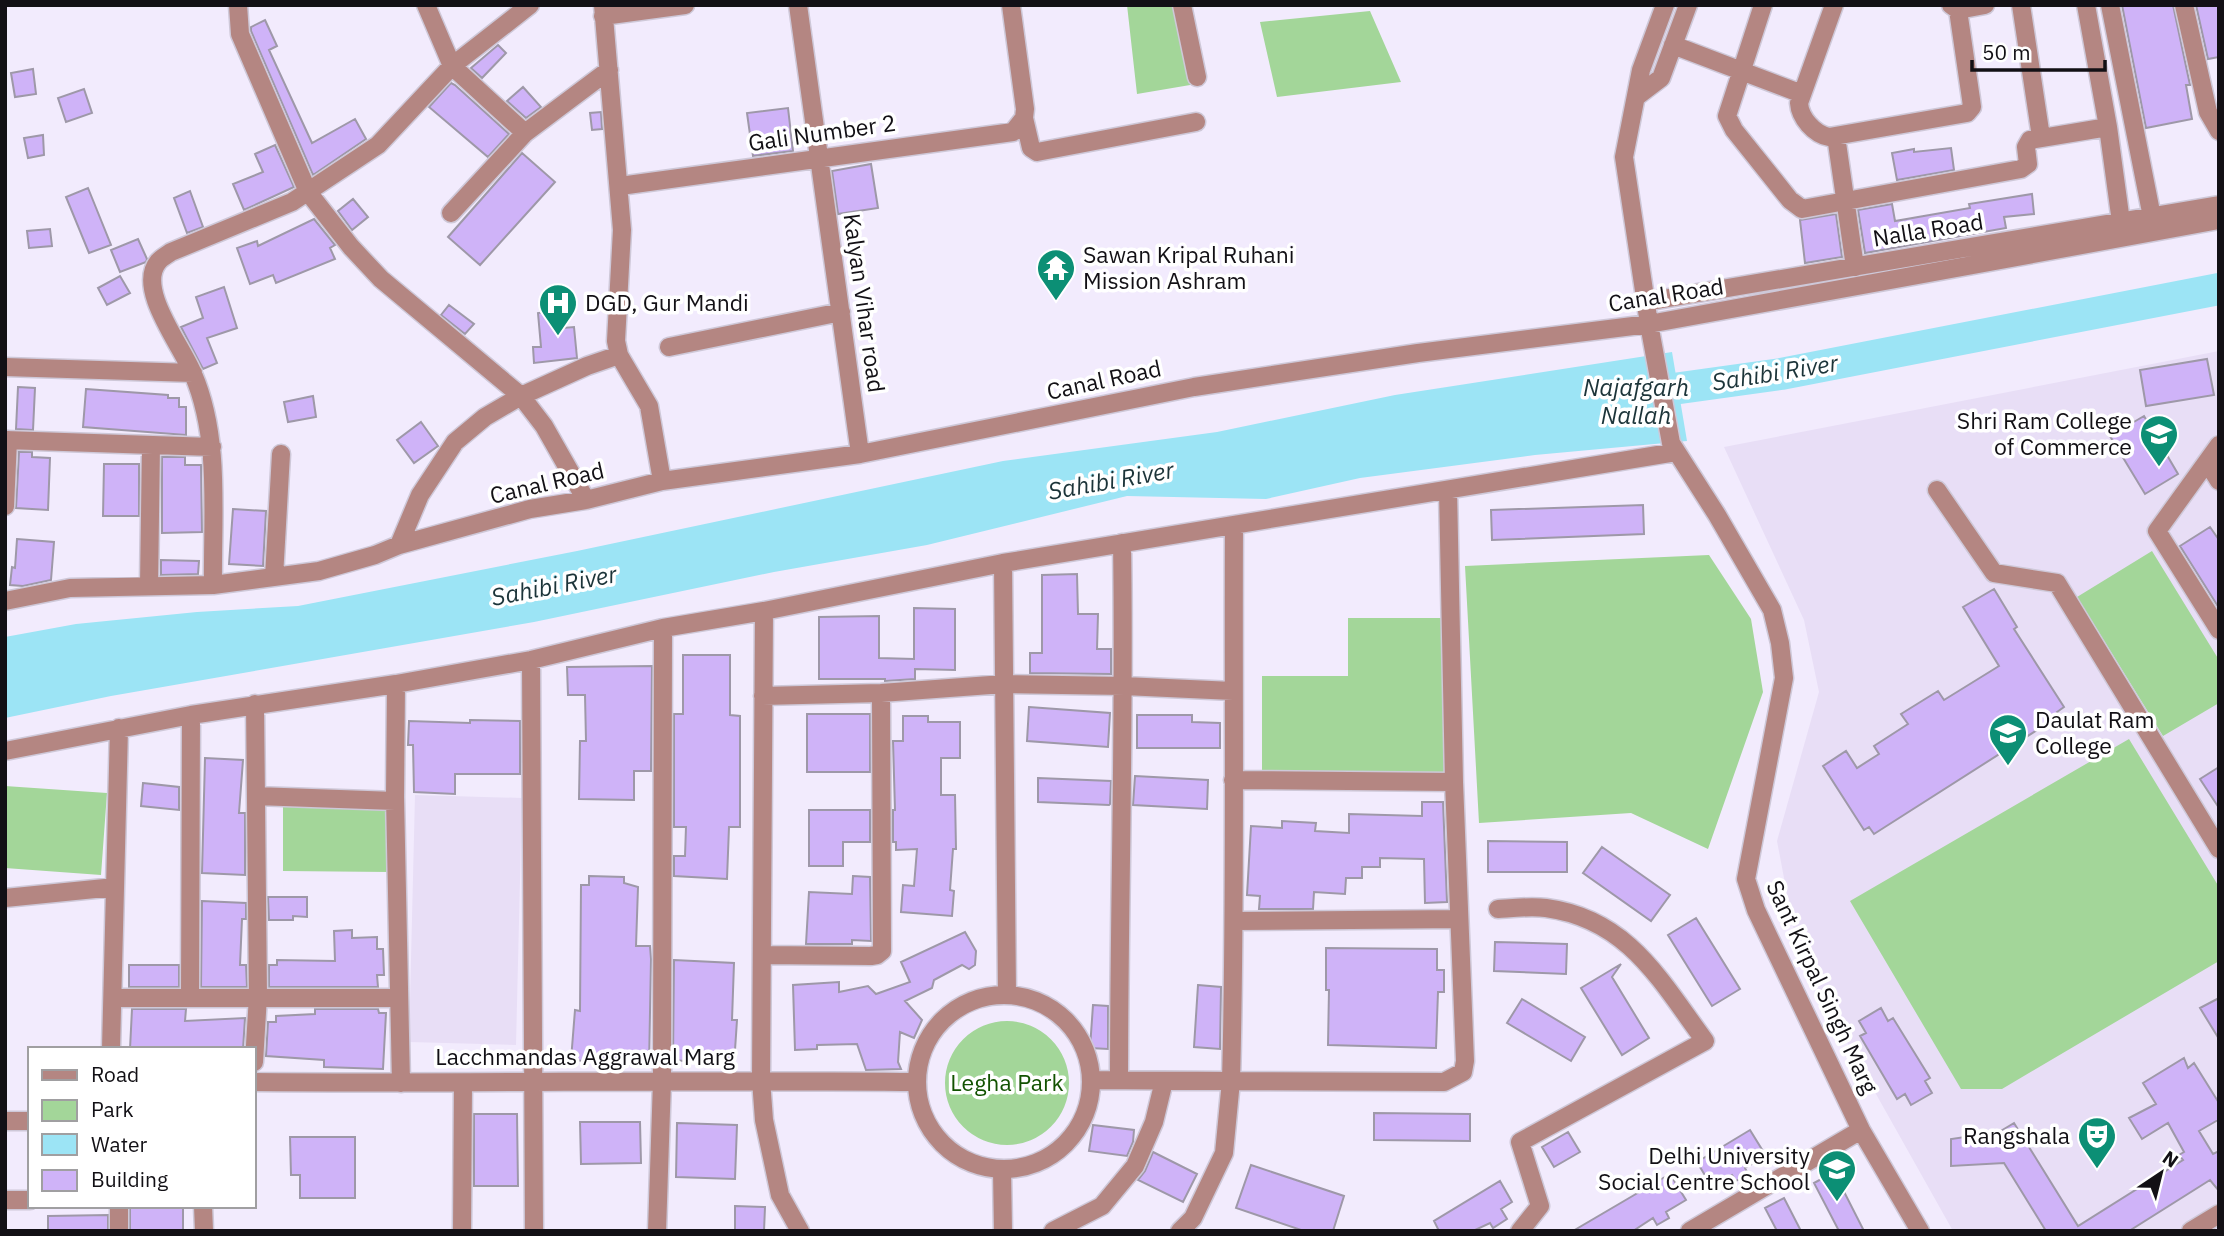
<svg xmlns="http://www.w3.org/2000/svg" width="2224" height="1236" viewBox="0 0 2224 1236" font-family="'IBM Plex Sans',sans-serif">
<rect width="100%" height="100%" fill="#f2ebfd"/>
<path fill="#e8def6" d="M2219 351V1231H1953L1799 957 1777 841 1819 692 1804 620 1724 447Z
M415 795 522 798 516 1045 409 1042Z"/>
<path fill="#a3d699" d="M1127 5H1187L1196 84 1137 94Z
M1370 11 1401 82 1277 97 1260 22Z
M2152 551 2219 660V703L2163 736 2077 597Z
M1709 555 1751 619 1763 692 1708 849 1631 813 1479 823 1465 566Z
M1348 618H1449L1450 776H1262V676H1348Z
M2129 739 2219 887V961L2002 1089H1961L1850 901Z
M5 786 107 793 101 875 5 868Z
M283 805H389V872L283 871Z
M945 1083a62 62 0 1 1 124 0a62 62 0 1 1-124 0Z"/>
<path fill="#9ce4f5" d="M1672 352 1687 441 1535 455 1360 478 1266 499 1127 496 927 545 774 572 534 622 111 696 5 718V637L76 624 197 612 298 606 577 551 1003 461 1217 432 1395 395Z"/>
<g fill="none" stroke-linecap="round" stroke-linejoin="round">
<path stroke="#9ce4f5" stroke-width="32" d="M1637 394 1781 374 2219 289"/>
</g>
<path fill="#cfb3f8" stroke="#9e98a8" stroke-width="2" d="M2122 5H2173L2190 85H2186L2192 119 2146 128Z
M2196 5H2219V57L2208 59Z
M265 20 277 46 269 50 312 143 355 119 366 139 313 175 251 31V27Z
M498 45 506 53 482 78 471 68Z
M33 69 36 94 15 97 11 73Z
M451 83 455 85 509 134 488 157 429 107Z
M523 87 541 107 526 118 507 101Z
M84 89 92 113 66 122 58 98Z
M788 108 793 151 753 156 747 113Z
M601 112 602 129 592 130 590 113Z
M43 135 44 155 28 158 24 138Z
M275 145 294 187 244 210 233 184 263 172 255 154Z
M1951 148 1954 170 1897 180 1892 153 1914 149V152Z
M522 153 555 182 480 265 448 237Z
M871 164 878 208 838 214 832 171Z
M88 188 111 245 89 253 66 197Z
M190 191 203 227 187 233 174 198Z
M2032 194 2034 214 2004 217 2006 228 1865 253 1858 210 1892 204 1895 221 1970 208 1969 204Z
M353 199 368 217 352 230 338 211Z
M1836 214 1842 257 1805 263 1800 220Z
M314 219 335 245 330 248 335 259 276 283 273 275 250 284 237 248 257 241 258 246Z
M50 229 52 246 29 248 27 231Z
M138 239 147 259 146 262 120 272 111 250Z
M120 276 130 293 107 305 98 288Z
M224 287 237 328 207 338 217 363 203 369 181 327 203 318 196 297Z
M449 305 474 324 465 334 441 315Z
M561 310 563 328 574 327 577 358 534 363 533 347H541L538 313Z
M2207 359 2214 395 2146 406 2140 370Z
M18 387 35 388 33 430 16 429Z
M86 389 168 395V398H179V407H186V435L83 427Z
M313 396 316 417 288 422 284 402Z
M2144 416 2178 474 2145 494 2110 436Z
M421 422 438 446 414 463 397 440Z
M19 452H32V457L50 458 48 510 16 508Z
M162 457H185V465H201L202 532 162 533Z
M104 464H139V516H103Z
M1643 505 1644 534 1492 540 1491 510Z
M233 509 266 511 263 566 229 564Z
M2210 527 2219 540V608L2180 546Z
M17 539 54 542 51 580 23 586 10 585 12 567 15 568Z
M161 560 199 561 198 574 161 575Z
M1077 574 1078 614H1098L1097 649H1111V674L1030 673V653H1042V575Z
M1994 589 2017 627 2014 629 2064 707 2057 712 2059 716 1874 834 1869 827 1864 830 1823 766 1846 751 1857 768 1879 754 1874 746 1908 724 1901 714 1938 691 1944 700 1999 666 1963 607Z
M914 608 955 609V670L915 669V679L885 681V679H819V617L879 616V658L914 659Z
M683 655H730V715L740 716V827H729L727 879 674 876V856H685L686 827H674V714H683Z
M652 666 651 771H634V800L579 799 580 741H586L585 695H568L567 667Z
M1029 707 1110 713 1108 747 1027 741Z
M807 714H870V772H807Z
M1137 715H1192V722L1220 723V748H1137Z
M903 716H928V722H960V758H941V795H955L956 849H953L950 890 954 891 952 916 901 912 903 885 914 886 917 849 896 850V842H893V810H895L893 741H903Z
M470 720 520 721V774H455V794L414 792 413 745H408L409 721 470 723Z
M205 758 243 760 239 813H245V875L202 873Z
M2219 767V808L2200 779Z
M1135 776 1208 780 1207 809 1133 805Z
M1038 778 1111 781 1110 804 1109 805 1038 802Z
M143 783 179 787V810L141 806Z
M1422 802H1443L1447 902 1425 903 1424 859 1380 858V867H1362V878H1346L1345 894 1314 892 1313 909H1259L1260 896 1247 895 1251 826 1282 828V821L1316 823 1315 831 1349 833V814L1422 816Z
M809 810H870V842H843V866H809Z
M1488 841 1567 842V872H1488Z
M1602 847 1670 895 1651 921 1583 873Z
M589 876 624 877V883L638 887 636 946H650L651 959 649 1066 571 1060 575 1010 580 1011 581 885H589Z
M853 876 870 877 871 941 852 940V944H806L809 892 852 894Z
M268 897H307V917L293 916V920H269Z
M202 901 246 903V919H242L240 965H246L247 987H201Z
M1696 918 1740 989 1712 1006 1668 935Z
M352 930V938L377 937V949H383L384 975H377L378 987H269V965H277V960L335 961 334 931Z
M965 932 976 951 975 965 969 969 962 965 934 980 932 988 905 1001 922 1020 914 1038 900 1032 898 1062 901 1069 866 1070 857 1044 817 1045V1049L795 1050 793 985 839 982V992L868 986 876 994 910 982 901 962Z
M1495 942 1567 944 1566 974 1494 971Z
M1326 948 1437 949V970H1444V992H1438L1436 1048 1328 1045 1329 990H1326Z
M674 960 734 963 732 1020H737L734 1065 673 1060Z
M1621 964 1612 977 1649 1038 1622 1055 1581 988Z
M129 965H179V987H129Z
M1198 985 1221 987 1220 1049 1194 1047Z
M2219 998V1039L2200 1008Z
M1522 999 1585 1037 1571 1061 1507 1023Z
M1093 1005 1108 1006V1049L1090 1048Z
M1881 1008 1888 1021 1893 1018 1930 1078 1925 1081 1932 1093 1911 1105 1905 1094 1897 1099 1860 1036 1866 1033 1859 1021Z
M132 1009H186L185 1021 245 1018 243 1049H130Z
M315 1009H378L379 1013H386L383 1069 324 1067V1060L266 1056 268 1022H276V1016L315 1014Z
M2184 1058 2188 1068 2194 1063 2219 1103 2218 1120 2199 1131 2213 1154 2219 1151V1191L2210 1180 2129 1231H2046L2004 1163 1951 1166V1139L1999 1132 2014 1123 2078 1226 2183 1160 2179 1155 2184 1152 2168 1123 2142 1139 2129 1118 2156 1104 2143 1083Z
M1374 1113 1470 1114V1141L1374 1140Z
M474 1114H517L518 1186H474Z
M580 1122H640L641 1163 581 1164Z
M677 1123 737 1125 735 1179 676 1177Z
M1093 1125 1134 1130 1133 1142 1127 1156 1089 1151Z
M1750 1130 1766 1156 1745 1168 1748 1174 1736 1181 1732 1175 1712 1187 1697 1162Z
M1568 1132 1580 1152 1554 1167 1542 1147Z
M290 1137H355V1198H300V1175H291Z
M1153 1152 1197 1174 1183 1202 1138 1180 1145 1171Z
M1251 1165 1344 1196 1333 1231H1304L1236 1208Z
M1834 1172 1864 1231H1839L1814 1183Z
M1670 1174 1686 1200 1666 1212 1669 1218 1657 1225 1653 1218 1633 1231H1573Z
M1500 1181 1512 1202 1501 1209 1507 1219 1493 1228 1490 1223 1473 1231H1439L1434 1221Z
M1784 1198 1801 1231H1777L1765 1208Z
M130 1206H183V1231L130 1230Z
M735 1206 765 1207 764 1231H735Z
M108 1215V1231H48V1216Z"/>
<g fill="none" stroke-linecap="round" stroke-linejoin="round">
<defs>
<path id="minor" d="M238 5 240 34 308 192 351 247 381 279 521 396 544 426 586 500
M426 5 452 66 525 133
M603 5 622 230 616 341 619 355 649 406 662 481
M798 5 860 454
M1011 5 1025 109 1024 118 1031 148 1037 152 1196 122
M1182 5 1197 77
M1665 5 1641 70 1624 157 1649 324 1671 443 1717 515 1772 610 1780 643 1784 678 1746 879 1756 910 1861 1130 1920 1231
M1763 5 1727 116 1734 130 1790 200 1802 209 2021 169 2028 164 2026 147 2030 140 2108 127
M1834 5 1799 103C1800 118 1814 134 1829 137L1967 113 1972 107 1971 99 1958 10
M1951 5 1958 10 1985 5
M2021 5 2041 137
M2086 5 2108 127 2121 222
M2110 5 2152 217
M2184 5 2208 112 2219 131
M603 16 685 5
M1673 45 1802 94
M1636 97 1661 78 1688 5
M1836 136 1855 267
M620 186 1013 132 1024 118
M451 213 525 133 609 70
M1645 302 2219 205
M669 347 841 312
M5 367 193 373
M5 440 212 447
M2219 445 2157 531 2219 630
M2207 462 2219 481
M1937 490 1994 573 2057 583 2219 849
M5 506 8 440
M1234 525C1233 710 1236 896 1231 1081L1444 1082 1463 1072 1465 1061 1454 782 1448 490
M399 545 420 495 455 442 485 417 521 396 587 366 619 355
M274 577 281 454
M213 585C212 516 221 439 193 374 182 346 136 289 158 262 161 258 167 255 171 252L292 202 378 145 452 66 530 5
M149 586 151 445
M5 601 70 588 213 585 319 571 375 555 399 545 530 509 586 500 662 481 860 454 1194 387 1418 353 1649 324 2219 220
M764 611 1003 563
M531 660 534 1231
M396 684 395 797 401 1083
M763 696 881 693 1004 684 1124 686 1233 691
M5 751 191 715 396 684 531 660 663 628 764 611 761 1080 764 1120 780 1195 800 1231
M1233 780 1454 782
M256 796 395 801
M5 898 115 887
M1498 909C1513 908 1531 906 1546 908 1628 919 1660 980 1705 1041L1520 1142 1540 1206 1520 1231
M1235 921 1459 919
M762 955 871 956 877 955 882 951 881 693
M1007 994 1003 563 1676 452
M917 1082a87 87 0 1 1 174 0a87 87 0 1 1-174 0Z
M113 998H399
M190 998 191 715
M111 1049 119 728
M254 1062 258 996 255 704
M1091 1080 1231 1081 1224 1153 1193 1218 1180 1231
M1119 1080C1119 901 1125 722 1122 543
M254 1082C475 1084 696 1079 917 1082
M5 1121H30
M1002 1170 1003 1231
M5 1200H30
M119 1206V1231
M203 1206 204 1231
M462 1231 463 1083
M657 1231 662 1081 663 628
M1053 1231 1102 1206 1135 1166 1154 1122 1164 1081
M1690 1231 1861 1130
M2191 1231 2219 1214"/>
</defs>
<use href="#minor" stroke="#cec8d8" stroke-width="21"/>
<use href="#minor" stroke="#b48682" stroke-width="18"/>
</g>
<defs>
<symbol id="temple-pin" viewBox="-11 -11 22 30"><path d="M0 17L-7.5 6A9.5 9.5 0 1 1 7.5 6Z" fill="#0c8f75" stroke="#fff"/><path d="M0-6L5-2H3V0L6.5 2.5H4V6H1.5V3h-3V6H-4V2.5H-6.5L-3 0V-2H-5Z" fill="#fff"/></symbol>
<symbol id="hospital-pin" viewBox="-11 -11 22 30"><path d="M0 17L-7.5 6A9.5 9.5 0 1 1 7.5 6Z" fill="#0c8f75" stroke="#fff"/><path d="M-5-5h3v3.5h4V-5h3V5h-3V1.5h-4V5h-3Z" fill="#fff"/></symbol>
<symbol id="university-pin" viewBox="-11 -11 22 30"><path d="M0 17L-7.5 6A9.5 9.5 0 1 1 7.5 6Z" fill="#0c8f75" stroke="#fff"/><path d="M0-5L7-2L0 1L-7-2ZM-4 1L0 2.5L4 1V4Q0 6-4 4Z" fill="#fff"/></symbol>
<symbol id="theatre-pin" viewBox="-11 -11 22 30"><path d="M0 17L-7.5 6A9.5 9.5 0 1 1 7.5 6Z" fill="#0c8f75" stroke="#fff"/><path d="M-5-5.5Q0-4 5-5.5V0Q5 5 0 6Q-5 5-5 0ZM-3.3-2.5H-1v1.5H-3.3ZM1-2.5H3.3v1.5H1ZM-2.8 1Q0 5.5 2.8 1Z" fill="#fff"/></symbol>
<symbol id="school-pin" viewBox="-11 -11 22 30"><path d="M0 17L-7.5 6A9.5 9.5 0 1 1 7.5 6Z" fill="#0c8f75" stroke="#fff"/><path d="M0-5L7-2L0 1L-7-2ZM-4 1L0 2.5L4 1V4Q0 6-4 4Z" fill="#fff"/></symbol>
</defs>
<g fill-rule="evenodd">
<use href="#temple-pin" x="1034" y="246" width="44" height="60"/>
<use href="#hospital-pin" x="536" y="281" width="44" height="60"/>
<use href="#university-pin" x="2137" y="412" width="44" height="60"/>
<use href="#university-pin" x="1986" y="711" width="44" height="60"/>
<use href="#theatre-pin" x="2075" y="1114" width="44" height="60"/>
<use href="#school-pin" x="1815" y="1147" width="44" height="60"/>
</g>
<g text-anchor="middle" stroke-width="7" stroke-linejoin="round" paint-order="stroke">
<g font-size="23" fill="#121015" stroke="#fff">
<text transform="translate(822 133) rotate(-8)" y="8">Gali Number 2</text>
<text transform="translate(1928 230) rotate(-9)" y="8">Nalla Road</text>
<text transform="translate(1666 295) rotate(-9)" y="8">Canal Road</text>
<text transform="translate(864 303) rotate(82)" y="8">Kalyan Vihar road</text>
<text transform="translate(1104 380) rotate(-12)" y="8">Canal Road</text>
<text transform="translate(547 483) rotate(-13)" y="8">Canal Road</text>
<text transform="translate(1822 987) rotate(65)" y="8">Sant Kirpal Singh Marg</text>
<text x="585" y="1065">Lacchmandas Aggrawal Marg</text>
</g>
<g font-size="23" fill="#121015" stroke="#fff" text-anchor="start">
<text x="1083" y="263">Sawan Kripal Ruhani<tspan x="1083" dy="26">Mission Ashram</tspan></text>
<text x="585" y="311">DGD, Gur Mandi</text>
<text x="2132" y="429" text-anchor="end">Shri Ram College<tspan x="2132" dy="26">of Commerce</tspan></text>
<text x="2035" y="728">Daulat Ram<tspan x="2035" dy="26">College</tspan></text>
<text x="2070" y="1144" text-anchor="end">Rangshala</text>
<text x="1810" y="1164" text-anchor="end">Delhi University<tspan x="1810" dy="26">Social Centre School</tspan></text>
</g>
<g font-size="23" fill="#125201" stroke="#fff">
<text x="1007" y="1091">Legha Park</text>
</g>
<g font-size="24" font-style="italic" fill="#1c3439" stroke="#fff">
<text transform="translate(1775 373) rotate(-9)" y="8">Sahibi River</text>
<text x="1636" y="396">Najafgarh<tspan x="1636" dy="28">Nallah</tspan></text>
<text transform="translate(1111 481) rotate(-10)" y="8">Sahibi River</text>
<text transform="translate(554 586) rotate(-11)" y="8">Sahibi River</text>
</g>
</g>
<rect width="2224" height="1236" fill="none" stroke="#121015" stroke-width="14"/>
<rect x="28" y="1047" width="228" height="161" fill="#ffffff" stroke="#a09fa1" stroke-width="2"/>
<rect x="42" y="1070" width="35" height="10" fill="#b48682" stroke="#a09fa1" stroke-width="2"/>
<text x="91" y="1082" font-size="21" fill="#121015">Road</text>
<rect x="42" y="1100" width="35" height="21" fill="#a3d699" stroke="#a09fa1" stroke-width="2"/>
<text x="91" y="1117" font-size="21" fill="#121015">Park</text>
<rect x="42" y="1134" width="35" height="21" fill="#9ce4f5" stroke="#a09fa1" stroke-width="2"/>
<text x="91" y="1152" font-size="21" fill="#121015">Water</text>
<rect x="42" y="1170" width="35" height="21" fill="#cfb3f8" stroke="#a09fa1" stroke-width="2"/>
<text x="91" y="1187" font-size="21" fill="#121015">Building</text>
<g transform="translate(2161 1173) rotate(35)" stroke="#ffffff" stroke-width="5" paint-order="stroke">
<path d="M0-5L12 26L0 18L-12 26Z" fill="#121015"/>
<text y="-10" font-size="19" font-weight="bold" text-anchor="middle" fill="#121015">N</text>
</g>
<path d="M1972 60v10h133v-10" fill="none" stroke="#121015" stroke-width="3.5"/>
<text x="1982" y="60" font-size="21" fill="#121015" stroke="#ffffff" stroke-width="5" paint-order="stroke">50 m</text>
</svg>
